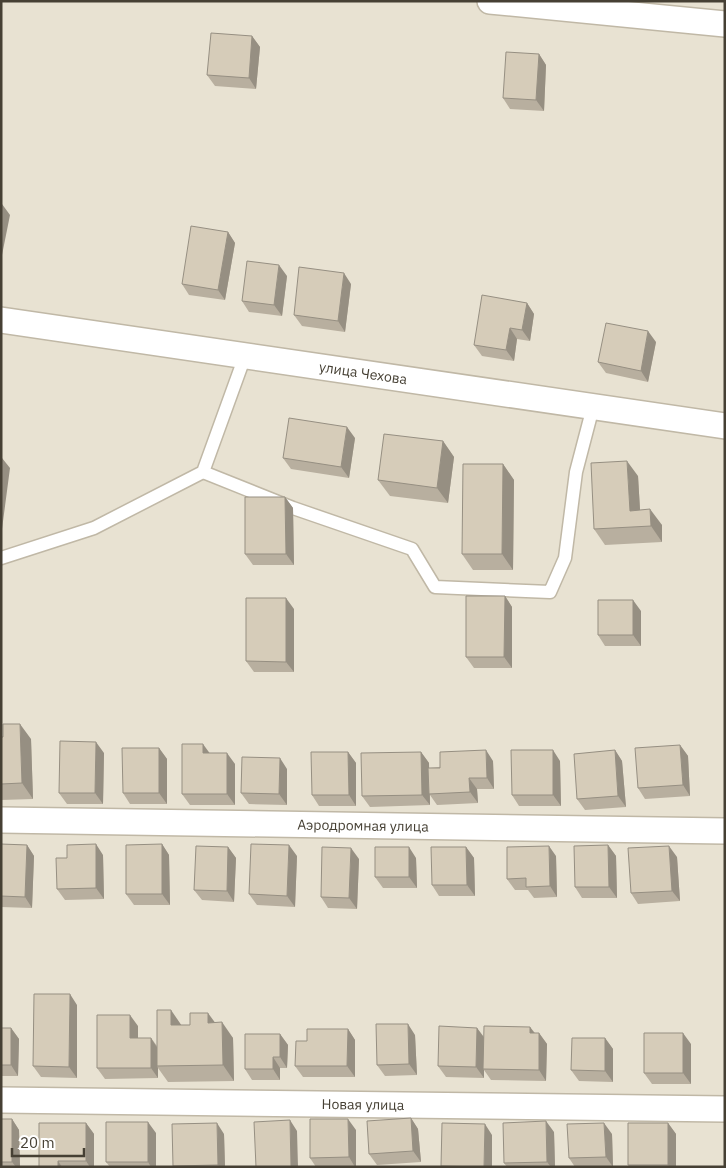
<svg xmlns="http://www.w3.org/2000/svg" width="726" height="1168" viewBox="0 0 726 1168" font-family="'IBM Plex Sans',sans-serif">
<rect width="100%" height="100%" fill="#f4f0e4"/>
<path fill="#e8e2d2" d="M1 1H725V1167H1Z"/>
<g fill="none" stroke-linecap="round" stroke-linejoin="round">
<defs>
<path id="lane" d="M245 356 203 472 293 508 412 549 435 587 550 592 565 558 576 472 593 407
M1 558 94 528 203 472"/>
<g id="street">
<path d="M490 1 725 24"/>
<path id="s1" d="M1 320 725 426"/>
<path id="s2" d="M1 820 725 831"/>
<path id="s3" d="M1 1100 725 1109"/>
</g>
</defs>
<use href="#lane" stroke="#c0b8a6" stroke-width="15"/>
<use href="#street" stroke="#c0b8a6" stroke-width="28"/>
<use href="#lane" stroke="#fff" stroke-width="12"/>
<use href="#street" stroke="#fff" stroke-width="25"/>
</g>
<path fill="#b8af9f" d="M252 36 260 47 256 89 215 86 207 75Z
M539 54 546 65 544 111 510 109 503 98Z
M228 232 235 243 225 300 189 295 182 284Z
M287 276 282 316 249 312 242 301Z
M351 284 345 332 302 326 294 315Z
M527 303 534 314 530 341 517 339 514 361 482 356 474 345Z
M656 342 648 382 606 373 598 362Z
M355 438 349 478 291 469 283 458Z
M443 441 454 457 448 503 390 496 378 480Z
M503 464 514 480 513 570H473L462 554Z
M638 476 640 510 662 525V542L605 545 594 529Z
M285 497 293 508 294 565H253L245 554Z
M505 596 512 607V668H474L466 657Z
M294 609V672H254L246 661Z
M641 611V646H605L598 635Z
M1 737 31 739 33 799 1 800Z
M680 745 688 756 690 796 645 799 638 788Z
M159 748 167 759V804H130L123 793Z
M615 750 622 761 626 807 585 810 577 799Z
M348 752 356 763V806H319L312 795Z
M421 752 429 763V768L493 761 494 789H477L478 803 437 805 430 795V805L370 807 362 796Z
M104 753 103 804H67L59 793Z
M210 753 235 764V805H190L182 794Z
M560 761 561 806H519L512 795Z
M287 769V805L249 804 241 793Z
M1 844 27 845 34 856 32 908 1 907Z
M162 844 169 855 170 905H134L126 894Z
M608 845 616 856 617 898H582L575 887Z
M228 847 236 858 234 902 202 900 194 890Z
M466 847 474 858 475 896H439L432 885Z
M103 855 104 899 65 900 57 889 67 858Z
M297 856 295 907 257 905 249 894Z
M556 856 557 897 534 898 528 890H515L507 879Z
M677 857 680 901 638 904 631 893Z
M416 858 417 888H383L375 877Z
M359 859 357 909 328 908 321 897Z
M77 1005V1078L41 1077 33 1066Z
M214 1022 233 1038 234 1081 168 1082 158 1068V1078L105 1079 97 1068 138 1026V1038H151L157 1046 182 1025H190Z
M530 1027 535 1033H539L547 1044 546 1081 491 1080 484 1070V1078L446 1077 438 1066 477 1028 484 1037Z
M1 1028H11L19 1039 18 1076H1Z
M348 1029 355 1040V1077H303L295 1066 307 1041Z
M280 1034 288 1045 287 1068H280V1080H252L245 1069Z
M415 1035 417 1075 385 1076 377 1065Z
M605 1038 613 1049V1082L579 1081 571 1070Z
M691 1044V1084H652L644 1073Z
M411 1118 418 1129 421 1162 377 1165 369 1154Z
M1 1119H12L19 1130 20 1167H1Z
M86 1123 94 1134V1167H39Z
M668 1123 676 1134V1167H630L628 1165Z
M356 1130V1167H316L310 1158Z
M554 1132 555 1167H507L504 1163Z
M156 1133V1167H110L106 1162Z
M224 1134 225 1167H174L173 1166Z
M612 1134 613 1167H575L569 1158Z"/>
<path fill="#968f82" d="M252 36 260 47 256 89 249 78Z
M539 54 546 65 544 111 536 100Z
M2 204 10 215 1 260V210Z
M228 232 235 243 225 300 218 290Z
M279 265 287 276 282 316 274 305Z
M344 273 351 284 345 332 338 321Z
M527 303 534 314 530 341 522 330Z
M510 328 517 339 514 361 506 350Z
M648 331 656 342 648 382 641 371Z
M347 427 355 438 349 478 341 467Z
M443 441 454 457 448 503 437 488Z
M2 458 10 468 2 529 1 528V466Z
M627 461 638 476 641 526 630 511Z
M503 464 514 480 513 570 502 554Z
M285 497 293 508 294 565 286 554Z
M650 509 662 525V542L651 526Z
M505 596 512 607V668L504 657Z
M286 598 294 609V672L286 662Z
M633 600 641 611V646L633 635Z
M20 724 31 739 33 799 22 783Z
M96 742 104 753 103 804 95 793Z
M203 744 211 755 203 753Z
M680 745 688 756 690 796 683 785Z
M159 748 167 759V804L159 793Z
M486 750 493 761 494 789 487 778Z
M553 750 560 761 561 806 553 795Z
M615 750 622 761 626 807 618 796Z
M348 752 356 763V806L349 795Z
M421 752 429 763 430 805 422 795Z
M227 753 235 764V805L227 794Z
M280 758 287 769V805L279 794Z
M469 778 477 789 478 803 470 792Z
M96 844 103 855 104 899 96 888Z
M162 844 169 855 170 905 162 894Z
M27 845 34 856 32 908 25 897Z
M289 845 297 856 295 907 287 896Z
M608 845 616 856 617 898 609 887Z
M549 846 556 856 557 897 550 886Z
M669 846 677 857 680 901 672 891Z
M228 847 236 858 234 902 227 891Z
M409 847 416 858 417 888 409 877Z
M466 847 474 858 475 896 467 885Z
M351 848 359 859 357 909 349 898Z
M70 994 77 1005V1078L69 1067Z
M171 1010 182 1026 171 1025Z
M208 1013 219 1028 208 1023Z
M130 1015 138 1026V1049L130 1038Z
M222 1022 233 1038 234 1081 223 1065Z
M408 1024 415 1035 417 1075 409 1064Z
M530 1027 538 1038 530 1033Z
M11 1028 19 1039 18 1076 11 1065Z
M477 1028 485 1039 483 1069 484 1070V1078L476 1067Z
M348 1029 355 1040V1077L347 1066Z
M539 1033 547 1044 546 1081 539 1070Z
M683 1033 691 1044V1084L683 1073Z
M280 1034 288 1045 287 1068 280 1057Z
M151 1038 158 1049 157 1066 158 1068V1078L151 1068Z
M605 1038 613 1049V1082L605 1071Z
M273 1057 280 1068V1080L273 1069Z
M411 1118 418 1129 421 1162 413 1151Z
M12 1119 19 1130 20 1167H16L12 1162Z
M348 1119 356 1130V1167H355L349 1157Z
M290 1120 297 1131 298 1167H291Z
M546 1121 554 1132 555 1167H551L547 1162Z
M148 1122 156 1133V1167H151L148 1162Z
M86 1123 94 1134V1167H90L86 1161Z
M217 1123 224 1134 225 1167H219L218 1165Z
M604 1123 612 1134 613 1167 606 1157Z
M668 1123 676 1134V1167H669L668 1165Z
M485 1124 492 1135V1167H484Z
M58 1161 62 1167H58Z"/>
<path fill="#d6ccb9" stroke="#968f82" d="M211 33 252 36 249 78 207 75Z
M506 52 539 54 536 100 503 98Z
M191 226 228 232 218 290 182 284Z
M247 261 279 265 274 305 242 301Z
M299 267 344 273 338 321 294 315Z
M482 295 527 303 522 330 510 328 506 350 474 345Z
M606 323 648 331 641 371 598 362Z
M289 418 347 427 341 467 283 458Z
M384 434 443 441 437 488 378 480Z
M627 461 630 511 650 509 651 526 594 529 591 463Z
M463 464H503L502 554H462Z
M245 497H285L286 554H245Z
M466 596H505L504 657H466Z
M246 598H286V662L246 661Z
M598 600H633V635H598Z
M3 724H20L22 783 1 784V737H3Z
M60 741 96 742 95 793H59Z
M182 744H203V753H227V794H182Z
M680 745 683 785 638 788 635 748Z
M122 748H159V793H123Z
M486 750 487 778H469L470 792 429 794 428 768H440V752Z
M511 750H553V795H512Z
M615 750 618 796 577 799 574 754Z
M311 752H348L349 795H312Z
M421 752 422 795 362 796 361 753Z
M242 757 280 758 279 794 241 793Z
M1 844 27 845 25 897 1 896Z
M96 844V888L57 889 56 858H67V845Z
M162 844V894H126V845Z
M251 844 289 845 287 896 249 894Z
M608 845 609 887H575L574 846Z
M196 846 228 847 227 891 194 890Z
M549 846 550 886 526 887V878L507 879V847Z
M669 846 672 891 631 893 628 848Z
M322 847 351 848 349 898 321 897Z
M375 847H409V877H375Z
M431 847H466L467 885H432Z
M34 994H70L69 1067 33 1066Z
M157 1010H171V1025H190V1013H208V1023L222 1022 223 1065 157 1066Z
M97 1015H130V1038H151V1068H97Z
M376 1024H408L409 1064 377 1065Z
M439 1026 477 1028 476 1067 438 1066Z
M484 1026 530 1027V1033H539V1070L483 1069Z
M1 1028H11V1065H1Z
M307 1029H348L347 1066H295L296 1041H307Z
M644 1033H683V1073H644Z
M245 1034H280V1057H273V1069H245Z
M572 1038H605V1071L571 1070Z
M411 1118 413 1151 369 1154 367 1121Z
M1 1119H12V1162H1Z
M310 1119H348L349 1157 310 1158Z
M290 1120 291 1167H256L254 1122Z
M546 1121 547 1162 504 1163 503 1123Z
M106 1122H148V1162H106Z
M39 1123H86V1161H58V1167H39Z
M217 1123 218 1165 173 1166 172 1124Z
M442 1123 485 1124 484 1167 441 1166Z
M604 1123 606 1157 569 1158 567 1124Z
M628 1123H668V1165H628Z"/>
<g text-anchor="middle" stroke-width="4" stroke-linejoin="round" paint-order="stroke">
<g font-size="14" fill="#464034" stroke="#fff">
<text dy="5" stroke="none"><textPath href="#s1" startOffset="366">улица Чехова</textPath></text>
<text dy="5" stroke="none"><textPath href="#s2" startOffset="362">Аэродромная улица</textPath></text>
<text dy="5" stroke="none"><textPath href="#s3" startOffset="362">Новая улица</textPath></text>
</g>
</g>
<rect width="726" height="1168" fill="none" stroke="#464034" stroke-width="5"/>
<path d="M12 1148v8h72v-8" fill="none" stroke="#464034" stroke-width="2.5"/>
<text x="20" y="1148" font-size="15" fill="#464034" stroke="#ffffff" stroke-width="4" paint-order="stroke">20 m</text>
</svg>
